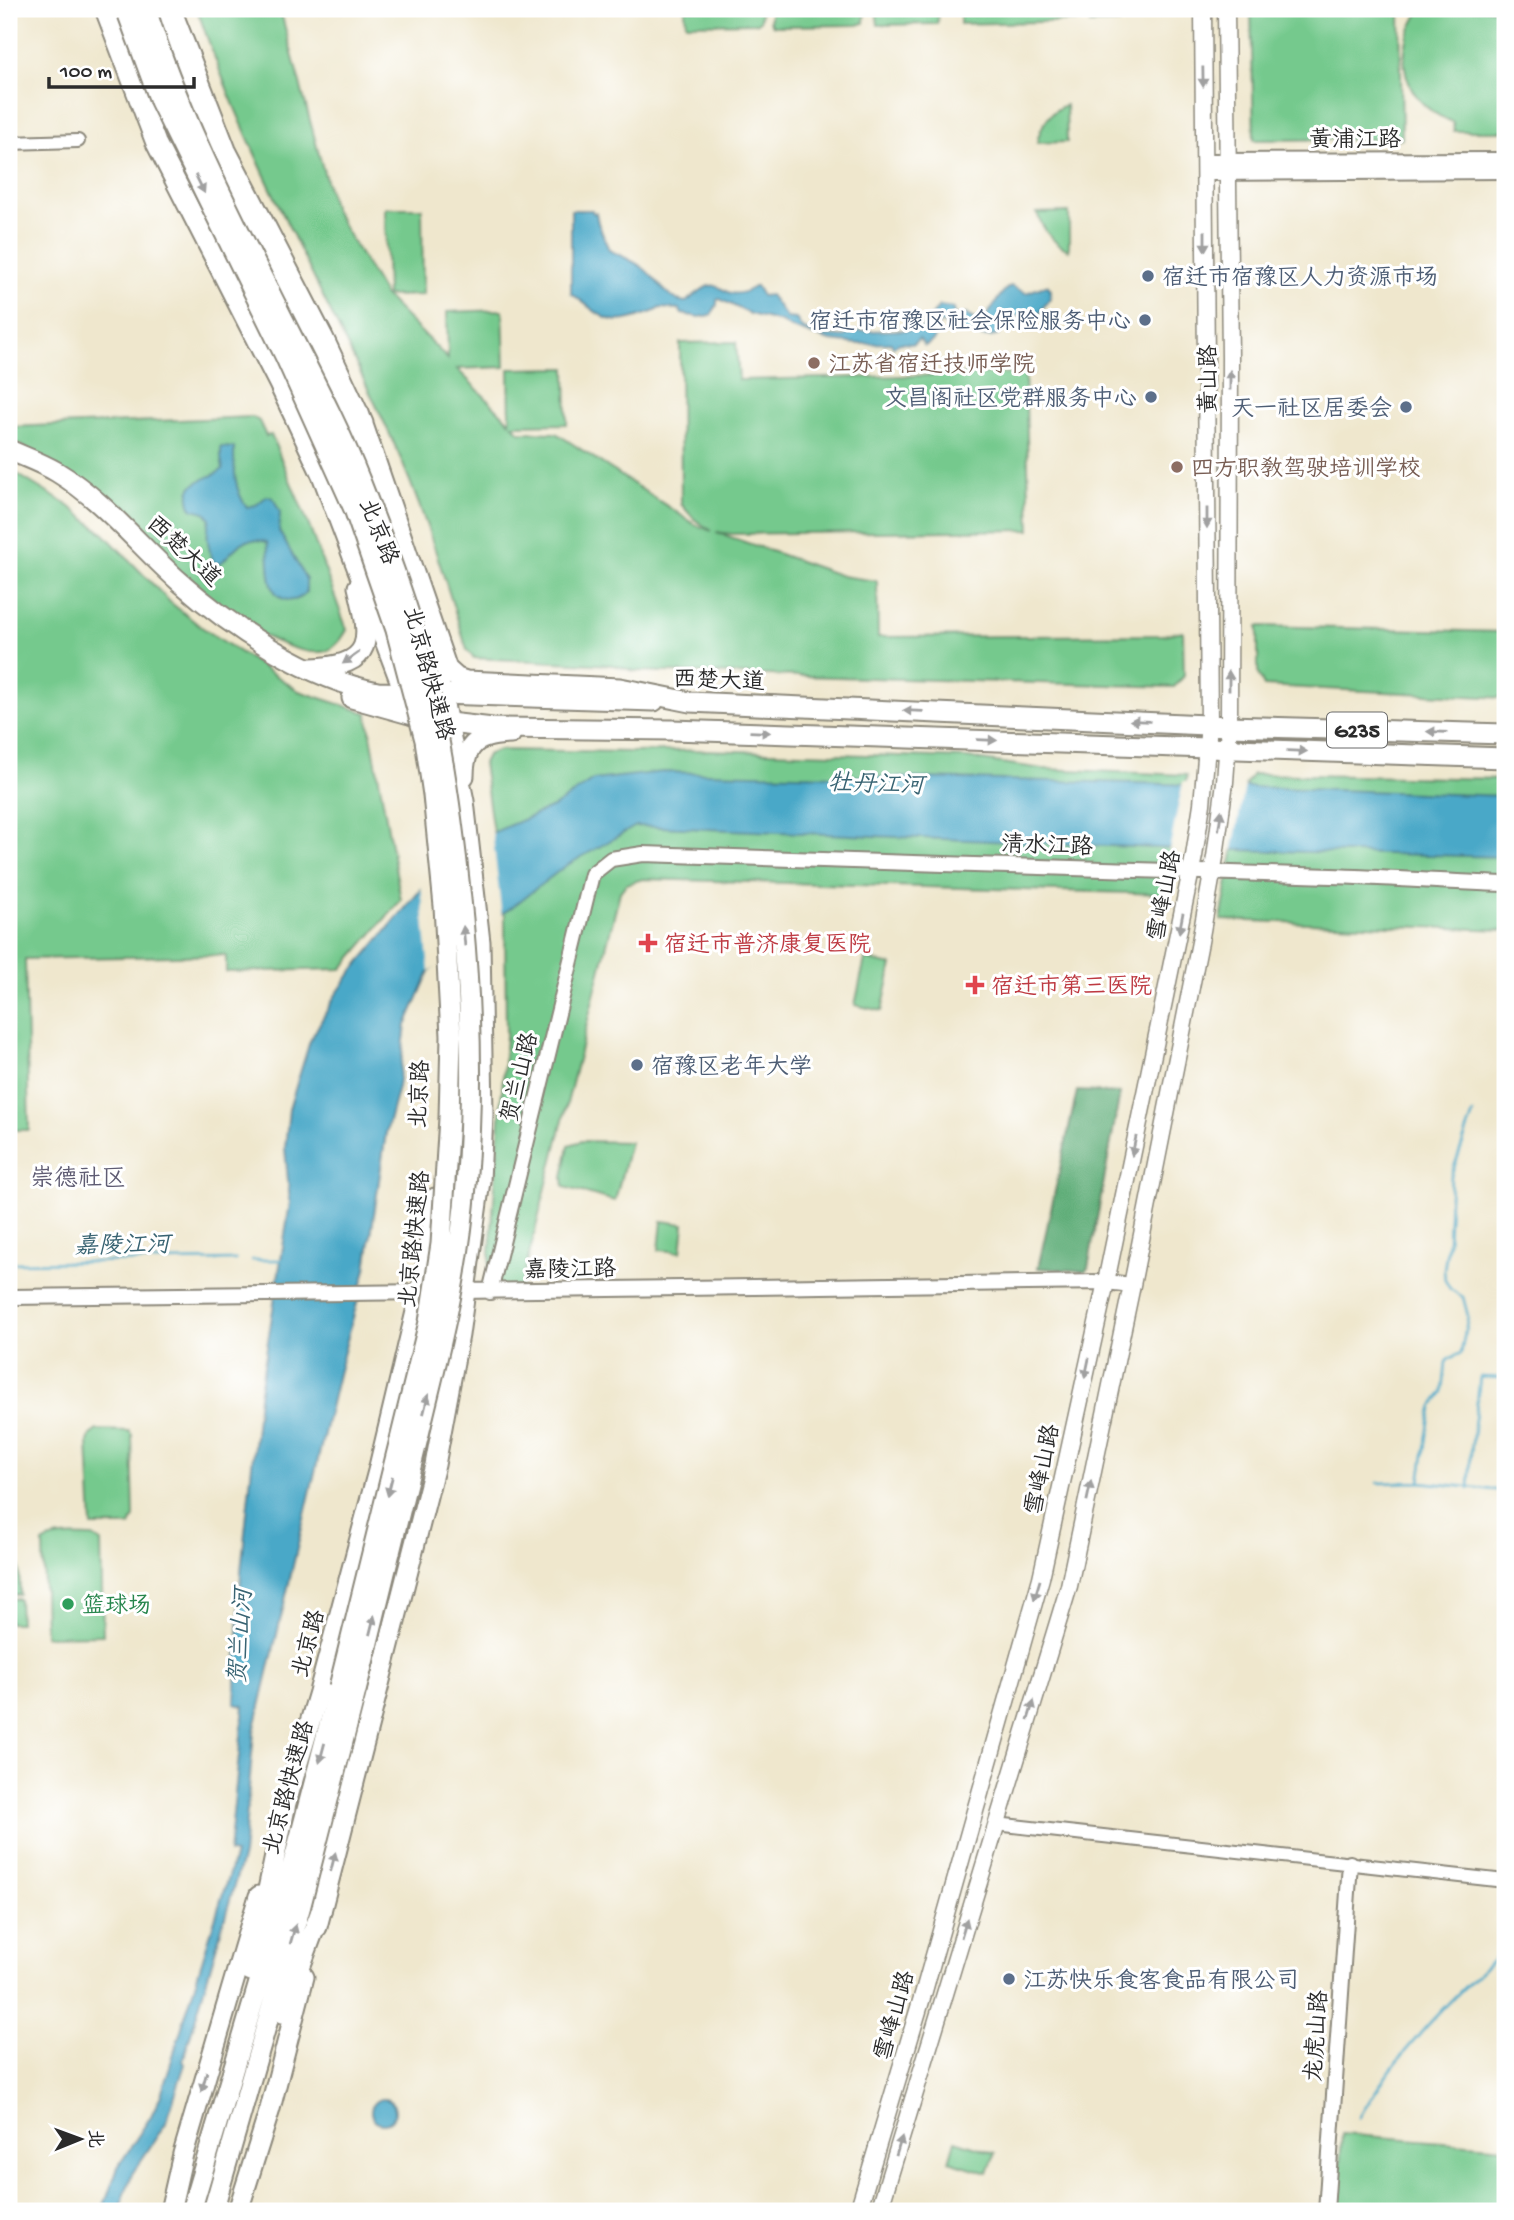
<svg xmlns="http://www.w3.org/2000/svg" width="1514" height="2220" viewBox="0 0 1514 2220" font-family="'Gochi Hand','LXGW WenKai TC',sans-serif">
<rect width="100%" height="100%" fill="#fff"/>
<filter id="ink" filterUnits="userSpaceOnUse"><feTurbulence type="fractalNoise" baseFrequency=".0143" numOctaves="2"/><feDisplacementMap in="SourceGraphic" scale="14" xChannelSelector="R" yChannelSelector="G"/><feConvolveMatrix kernelMatrix="1 2 1 2 8 2 1 2 1" color-interpolation-filters="sRGB"/></filter>
<filter id="wash" filterUnits="userSpaceOnUse"><feTurbulence type="fractalNoise" baseFrequency=".00686" numOctaves="4" result="noise"/><feDisplacementMap in="SourceGraphic" scale="28" xChannelSelector="R" yChannelSelector="G"/><feGaussianBlur stdDeviation="1.57" result="paint"/><feColorMatrix in="noise" values="0 0 0 0 0 0 0 0 0 0 0 0 0 0 0 0 0 1.4 0 .05"/><feComposite in="paint" operator="in"/></filter>
<g filter="url(#wash)">
<rect width="100%" height="100%" fill="#efe7cd"/>
<path fill="#74c98d" stroke="#507a5c" stroke-width="2" d="M197 9H280L334 210 385 296 448 359 447 312 503 310 505 367 457 369 510 422 509 369 566 368 567 424 513 425 520 432 556 433 696 525 712 531 694 519 681 504 680 343 736 342 739 380 1025 373 1030 530 732 534 716 532 842 576 877 581 878 637 1163 635 1183 631 1184 676 1174 687 635 671 613 665 474 658 467 650C445 579 423 507 392 439 326 297 248 158 197 9Z
M685 9H761L760 21 757 23 686 24Z
M770 9H865L864 23 858 25 773 26 770 21Z
M876 9H939L937 24 878 25Z
M960 9H1081V21L960 24Z
M1090 9H1119V23L1090 24Z
M1251 9H1400L1402 139 1254 140Z
M1420 9H1505V131H1454L1453 122C1417 109 1397 78 1407 39 1409 28 1417 19 1420 9Z
M1066 105 1067 142 1037 143C1040 126 1050 110 1066 105Z
M385 208H422L423 295 387 296Z
M1069 212V250C1053 244 1043 229 1037 213Z
M252 417 259 421 266 436 271 435 308 523 347 630C342 638 338 645 329 650 307 660 261 635 241 624L38 455 9 439V427Z
M9 469 69 506 104 534 170 602 200 626 299 691 367 713 401 900 342 969 226 972V955L25 959 29 1130H9Z
M1258 626 1505 632V698L1264 686 1258 674Z
M499 750 636 752 704 750 967 758 1043 769 1187 775 1166 894 643 879 626 884 620 892 521 1287H500L489 1267 506 1036 505 917 483 763 487 755Z
M1253 774 1505 779V930L1221 920 1245 785Z
M865 959 892 965 882 1011 855 1005Z
M582 1141 630 1142 615 1201 564 1187 563 1177 569 1145Z
M662 1221 684 1224 681 1252 659 1250Z
M97 1430 129 1431 132 1435 134 1517 130 1526H92L88 1442 90 1435Z
M93 1537 101 1542 103 1635 45 1636 43 1543C55 1534 78 1537 93 1537Z
M9 1564H19L20 1595H9Z
M9 1599H19L20 1623H9Z
M1342 2134 1505 2147V2211H1337Z
M955 2140 995 2153 988 2173 949 2161Z"/>
<path fill="#5fad78" stroke="#456c52" stroke-width="2" d="M1077 1091 1120 1093 1088 1268 1085 1271 1038 1268Z"/>
<path fill="#49a8c8" stroke="#3a6a7a" stroke-width="2" d="M571 210H592L593 213H596L598 223 609 250C619 255 629 259 639 265 656 275 665 300 686 302 693 297 702 288 709 286 725 282 725 305 756 286L762 296 770 295 787 318 796 319 802 328 822 336 842 337 857 331 917 330 923 327 939 306 953 308 954 316 967 314 973 319 981 320C995 311 997 293 1011 286L1026 293 1047 285 1051 289 1050 298 1036 318C1024 320 1021 312 1006 318L1001 324 999 335C981 341 969 331 951 330L942 322 938 325 934 340 925 346 919 339 913 344 900 343 893 347 891 343 858 344 830 341 789 327 781 322 750 314 720 299 717 300V305L711 315 700 317 682 314 679 309 659 308 658 310C608 328 612 324 571 293Z
M221 447 234 448C234 468 234 491 247 507L256 505 267 496 273 498 280 512 279 531 306 579V592C300 598 297 601 288 600 264 597 271 560 267 542 242 535 238 546 221 563H214C208 548 205 534 210 518L205 512 192 509C179 479 207 482 223 469L221 458Z
M663 772 1137 783 1505 796V857L1157 848 636 826 564 867 512 907 458 943 429 972 406 1025 398 1087 386 1133 366 1269 338 1374 254 1732 243 1855 183 2061 185 2064 166 2123 132 2174 119 2211H102L118 2167 151 2116 161 2095 235 1854 229 1853 244 1706 235 1704 241 1571 259 1397 290 1203 285 1148 289 1109 310 1041 335 996 354 969 423 887 487 835 555 806 593 780Z
M371 2111a12 12 0 1 1 24 0a12 12 0 1 1-24 0Z"/>
<path fill="#efe7cd" d="M1183 782 1245 785 1232 853 1169 851Z
M492 829 502 918 460 946 446 960 429 972 421 885Z"/>
<g fill="none" stroke-linecap="round" stroke-linejoin="round">
<path stroke="#49a8c8" stroke-width="2.5" d="M252 1260H284
M9 1263 236 1260
M1420 1482 1429 1422 1433 1406 1443 1392 1446 1362 1449 1359 1461 1353 1468 1316 1463 1297 1450 1289 1445 1280 1444 1270 1448 1242 1451 1176 1473 1114
M1378 1483 1420 1482 1505 1491
M1469 1489 1471 1452 1480 1377 1505 1378
M1359 2118C1397 2052 1449 2000 1505 1949"/>
</g>
</g>
<g filter="url(#ink)">
<g fill="none" stroke-linecap="round" stroke-linejoin="round">
<defs>
<path id="minor" d="M9 143 78 141
M996 1824 1505 1881"/>
<path id="tertiary" d="M1204 161 1505 160
M1205 173 1505 171
M458 1291 1106 1282 1132 1285
M490 1292 592 874 611 859 643 854C872 861 1102 870 1331 876 1389 878 1447 882 1505 884
M9 1297 427 1292
M1326 2211 1350 1863"/>
<path id="secondary" d="M858 2211 924 1991 1041 1578 1106 1282 1194 856 1202 804 1209 724 1203 9
M879 2211 1069 1586 1132 1285 1200 942 1215 857 1225 782 1229 726 1230 357 1226 9"/>
<path id="primary" d="M116 9 129 47
M158 9 207 138 374 479
M9 450C25 457 42 463 57 472 105 501 139 546 180 582 232 628 310 680 378 692L654 701
M312 668C375 666 371 639 358 587
M352 698 413 715
M464 776C464 742 479 735 511 734
M280 1823 319 1692 378 1471 425 1274 435 1198
M317 1927 435 1465 459 1335 480 1181 483 1114 480 942 464 801 432 647
M170 2211 183 2154 259 1896
M238 2211 270 2109 304 1977"/>
<path id="trunk" d="M105 9 156 143 279 384 322 475 413 715 449 723 493 728 672 730 1505 758
M171 9 226 150 323 337 363 423
M359 413 447 669 457 678 466 681 620 688 690 702 1229 726 1505 734
M251 1971 285 1808
M283 2013 321 1911
M191 2211 283 1902 339 1687
M213 2211 301 1905 356 1691"/>
</defs>
<use href="#minor" stroke="#8d897c" stroke-width="16"/>
<use href="#tertiary" stroke="#8d897c" stroke-width="18"/>
<use href="#secondary" stroke="#8d897c" stroke-width="19"/>
<use href="#primary" stroke="#8d897c" stroke-width="23"/>
<use href="#trunk" stroke="#8d897c" stroke-width="23"/>
<use href="#minor" stroke="#fff" stroke-width="12"/>
<use href="#tertiary" stroke="#fff" stroke-width="14"/>
<use href="#secondary" stroke="#fff" stroke-width="16"/>
<use href="#primary" stroke="#fff" stroke-width="19"/>
<use href="#trunk" stroke="#fff" stroke-width="19"/>
<defs>
<path id="trunk-bridge" d="M126 9 160 101 286 358 354 509 396 630 425 740 433 795 444 906 451 1036 449 1118 441 1244 429 1322 339 1687
M146 9C178 112 229 211 277 307 306 365 337 422 361 483 379 529 398 576 412 624 440 723 453 816 463 919 474 1038 475 1160 454 1279 445 1331 431 1383 419 1434 398 1520 377 1606 356 1691"/>
</defs>
<use href="#trunk-bridge" stroke="#8d897c" stroke-width="23" stroke-linecap="butt"/>
<use href="#trunk-bridge" stroke="#fff" stroke-width="19"/>
</g>
<defs><path id="oneway-solid" d="M-6-.8H1V-3.2L6.5 0L1 3.2V.8H-6Z" transform="scale(1.75)"/></defs>
<g fill="#a0a0a0">
<use href="#oneway-solid" transform="translate(1203 77) rotate(89)"/>
<use href="#oneway-solid" transform="translate(200 184) rotate(64)"/>
<use href="#oneway-solid" transform="translate(1205 241) rotate(90)"/>
<use href="#oneway-solid" transform="translate(1230 380) rotate(-90)"/>
<use href="#oneway-solid" transform="translate(1207 518) rotate(90)"/>
<use href="#oneway-solid" transform="translate(351 658) rotate(145)"/>
<use href="#oneway-solid" transform="translate(1229 681) rotate(-90)"/>
<use href="#oneway-solid" transform="translate(913 711) rotate(-178)"/>
<use href="#oneway-solid" transform="translate(1140 721) rotate(-178)"/>
<use href="#oneway-solid" transform="translate(760 732) rotate(2)"/>
<use href="#oneway-solid" transform="translate(1437 732) rotate(-178)"/>
<use href="#oneway-solid" transform="translate(987 740) rotate(2)"/>
<use href="#oneway-solid" transform="translate(1297 751) rotate(2)"/>
<use href="#oneway-solid" transform="translate(1220 820) rotate(-82)"/>
<use href="#oneway-solid" transform="translate(1181 923) rotate(101)"/>
<use href="#oneway-solid" transform="translate(464 936) rotate(-95)"/>
<use href="#oneway-solid" transform="translate(1134 1146) rotate(102)"/>
<use href="#oneway-solid" transform="translate(1087 1368) rotate(102)"/>
<use href="#oneway-solid" transform="translate(426 1404) rotate(-76)"/>
<use href="#oneway-solid" transform="translate(390 1486) rotate(104)"/>
<use href="#oneway-solid" transform="translate(1089 1491) rotate(-78)"/>
<use href="#oneway-solid" transform="translate(1037 1590) rotate(107)"/>
<use href="#oneway-solid" transform="translate(372 1625) rotate(-76)"/>
<use href="#oneway-solid" transform="translate(1031 1710) rotate(-73)"/>
<use href="#oneway-solid" transform="translate(322 1753) rotate(105)"/>
<use href="#oneway-solid" transform="translate(333 1862) rotate(-76)"/>
<use href="#oneway-solid" transform="translate(964 1928) rotate(-73)"/>
<use href="#oneway-solid" transform="translate(293 1934) rotate(-74)"/>
<use href="#oneway-solid" transform="translate(204 2082) rotate(106)"/>
<use href="#oneway-solid" transform="translate(899 2146) rotate(-73)"/>
</g>
</g>
<g fill="#5c6f8a" stroke="#fff" stroke-width="2.5">
<circle cx="1148" cy="276" r="7"/>
<circle cx="1145" cy="320" r="7"/>
<circle cx="1151" cy="397" r="7"/>
<circle cx="1406" cy="407" r="7"/>
<circle cx="637" cy="1065" r="7"/>
<circle cx="1009" cy="1979" r="7"/>
</g>
<g fill="#8d6e63" stroke="#fff" stroke-width="2.5">
<circle cx="814" cy="363" r="7"/>
<circle cx="1177" cy="467" r="7"/>
</g>
<g fill="#e0444e" stroke="#fff" stroke-width="2.5">
<path d="M644.5 932.5h7v7h7v7h-7v7h-7v-7h-7v-7h7z"/>
<path d="M971.5 974.5h7v7h7v7h-7v7h-7v-7h-7v-7h7z"/>
</g>
<circle fill="#2e9e5b" stroke="#fff" stroke-width="2.5" cx="68" cy="1604" r="7"/>
<g text-anchor="middle" stroke-width="6" stroke-linejoin="round" paint-order="stroke">
<rect fill="#fff" stroke="#6b6b6b" stroke-width="2" x="1327" y="712.5" width="60" height="35" rx="5"/>
<g font-size="21" font-weight="bold" fill="#2b2b2b">
<text x="1357" y="737">G235</text>
</g>
<g font-size="23" fill="#2b2b2b" stroke="#fff">
<text x="1355" y="146">黄浦江路</text>
<text transform="translate(1207 379) rotate(-90)" y="8">黄山路</text>
<text transform="translate(380 531) rotate(68)" y="8">北京路</text>
<text transform="translate(185 550) rotate(43)" y="8">西楚大道</text>
<text transform="translate(430 673) rotate(75)" y="8">北京路快速路</text>
<text transform="translate(719 679) rotate(2)" y="8">西楚大道</text>
<text transform="translate(1047 844) rotate(2)" y="8">清水江路</text>
<text transform="translate(1163 895) rotate(-79)" y="8">雪峰山路</text>
<text transform="translate(518 1077) rotate(-76)" y="8">贺兰山路</text>
<text transform="translate(418 1094) rotate(-87)" y="8">北京路</text>
<text transform="translate(413 1239) rotate(-84)" y="8">北京路快速路</text>
<text transform="translate(570 1268) rotate(-1)" y="8">嘉陵江路</text>
<text transform="translate(1041 1469) rotate(-78)" y="8">雪峰山路</text>
<text transform="translate(307 1643) rotate(-75)" y="8">北京路</text>
<text transform="translate(287 1787) rotate(-75)" y="8">北京路快速路</text>
<text transform="translate(893 2015) rotate(-74)" y="8">雪峰山路</text>
<text transform="translate(1315 2036) rotate(-86)" y="8">龙虎山路</text>
</g>
<g font-size="23" fill="#4e5e75" stroke="#fff" text-anchor="start">
<text x="1162" y="284">宿迁市宿豫区人力资源市场</text>
<text x="1131" y="328" text-anchor="end">宿迁市宿豫区社会保险服务中心</text>
<text x="1137" y="405" text-anchor="end">文昌阁社区党群服务中心</text>
<text x="1392" y="415" text-anchor="end">天一社区居委会</text>
<text x="651" y="1073">宿豫区老年大学</text>
<text x="1023" y="1987">江苏快乐食客食品有限公司</text>
</g>
<g font-size="23" fill="#785e54" stroke="#fff" text-anchor="start">
<text x="828" y="371">江苏省宿迁技师学院</text>
<text x="1191" y="475">四方职教驾驶培训学校</text>
</g>
<g font-size="23" fill="#be3a42" stroke="#fff" text-anchor="start">
<text x="664" y="951">宿迁市普济康复医院</text>
<text x="991" y="993">宿迁市第三医院</text>
</g>
<g font-size="23" fill="#27864d" stroke="#fff" text-anchor="start">
<text x="82" y="1612">篮球场</text>
</g>
<g font-size="24" font-style="italic" fill="#386372" stroke="#fff">
<text transform="translate(876 783) rotate(2)" y="8">牡丹江河</text>
<text transform="translate(122 1244) rotate(-1)" y="8">嘉陵江河</text>
<text transform="translate(239 1636) rotate(-86)" y="8">贺兰山河</text>
</g>
<g font-size="24" fill="#5f5c73" stroke="#fff">
<text x="78" y="1185">崇德社区</text>
</g>
</g>
<rect width="1514" height="2220" fill="none" stroke="#fff" stroke-width="35"/>
<g transform="translate(80 2139) rotate(89)" stroke="#ffffff" stroke-width="5" paint-order="stroke">
<path d="M0-5L12 26L0 18L-12 26Z" fill="#2b2b2b"/>
<text y="-10" font-size="19" font-weight="bold" text-anchor="middle" fill="#2b2b2b">北</text>
</g>
<path d="M49 77v10h145v-10" fill="none" stroke="#2b2b2b" stroke-width="3.5"/>
<text x="60" y="77" font-size="21" fill="#2b2b2b" stroke="#ffffff" stroke-width="5" paint-order="stroke">100 m</text>
</svg>
